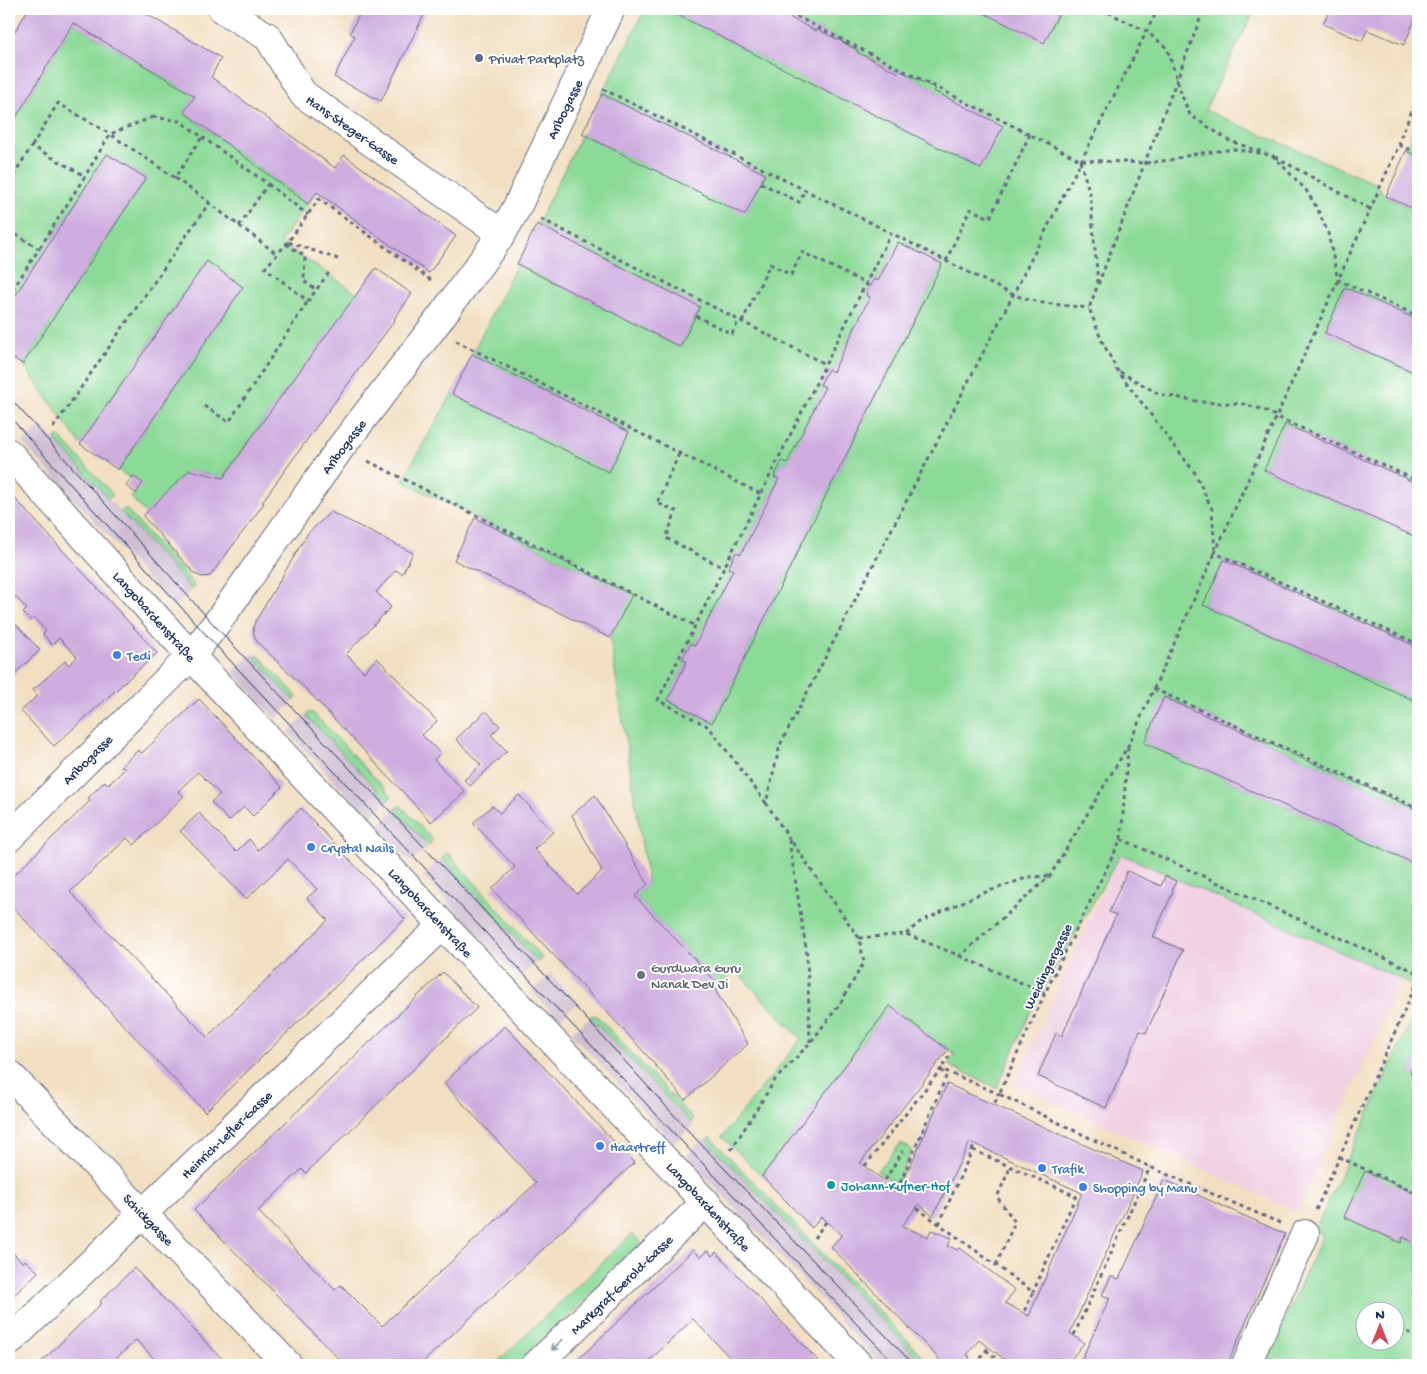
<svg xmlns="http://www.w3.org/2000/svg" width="1427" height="1374" viewBox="0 0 1427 1374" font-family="'Gochi Hand',sans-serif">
<rect width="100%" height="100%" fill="#fff"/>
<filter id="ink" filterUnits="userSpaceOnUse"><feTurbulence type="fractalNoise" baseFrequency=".02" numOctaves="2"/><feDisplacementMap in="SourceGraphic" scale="10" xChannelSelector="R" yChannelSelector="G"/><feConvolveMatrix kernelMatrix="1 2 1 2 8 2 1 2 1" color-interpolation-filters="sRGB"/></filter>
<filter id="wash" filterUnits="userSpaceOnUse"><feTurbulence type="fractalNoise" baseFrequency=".0096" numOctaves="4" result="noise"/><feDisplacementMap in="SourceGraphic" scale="20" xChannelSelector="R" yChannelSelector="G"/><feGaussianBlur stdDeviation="1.12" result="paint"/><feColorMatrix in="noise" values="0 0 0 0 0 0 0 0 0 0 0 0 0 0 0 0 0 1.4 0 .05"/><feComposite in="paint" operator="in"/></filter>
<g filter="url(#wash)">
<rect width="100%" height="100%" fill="#f2dec0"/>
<path fill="#f1d0e2" d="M1121 853 1401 979 1298 1212 1013 1084Z"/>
<path fill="#cebed0" d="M42 426 192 590 174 608 23 443Z
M251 654 294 701 276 719 233 672Z
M306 715 388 801 369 818 288 732Z
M395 809 429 846 410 862 377 827Z
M442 858 538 961 519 979 423 876Z
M551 974 577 1003 559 1019 532 992Z
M590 1017 693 1126 674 1143 571 1033Z
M705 1138 915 1354 903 1365H882L686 1156Z"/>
<path fill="#8cda98" stroke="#54847b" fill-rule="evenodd" d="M645 9H666L981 168 1002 126 934 91 935 89 901 71 899 73 857 52 858 49 818 29 816 31 774 9H976L1044 42 1061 9H1255L1205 110 1376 184 1386 197 1418 211V320L1345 287 1325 333 1418 374V484L1285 424 1264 470 1418 538V647L1224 560 1203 605 1418 702V810L1165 697 1144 743 1418 865V989L1401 979 1121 854 1032 1009 997 1088 948 1065 955 1054 890 1006 762 1176 722 1137 801 1039 736 971 720 986 635 896 648 884 610 638 631 595 402 481 452 394 609 471 629 432 472 354 517 264 680 347 700 307 537 224 582 134 745 214 765 174 602 94ZM898 242 942 264 712 723 668 700 687 661 683 659 690 644 695 646 779 479 774 477 782 461 787 463 825 387 821 385 833 372 870 297 866 294 873 279 878 281Z
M73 23 195 96 184 113 308 204 280 242 358 294 271 410 223 478 189 470 146 514 131 497 136 493 133 477 131 479 118 470 243 287 206 261 80 444 23 364 146 178 107 154 9 305V129Z
M1418 113V156L1406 151Z
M59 436 113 495 109 499 55 440Z
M125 508 192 582 194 587 192 590 121 512Z
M253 656H259L294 693 297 698 294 701Z
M308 713H313L389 793 391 796 388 801 306 715Z
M400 806 404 809 431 838 432 840 429 846 395 809Z
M448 853 542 958 538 962 442 858Z
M1418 1006V1055L1410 1073 1418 1077V1195L1365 1172 1345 1217 1400 1243 1403 1237 1418 1244V1365H1264L1323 1235 1315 1230ZM1364 1312H1394V1342H1364Z
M592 1015 597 1016 693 1119 691 1123 590 1017Z
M710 1137 931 1365H925L707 1141Z
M901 1143 912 1150 897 1184 877 1171Z
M632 1234 644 1245 517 1365H494Z"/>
<g id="blocks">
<path fill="#cfaddf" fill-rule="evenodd" d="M28 9H138L221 58 211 77 335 168 344 155 456 236 429 273 317 192 308 204 184 112 195 96 73 23 9 129V42Z
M362 9H427L381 101 334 77 355 36 350 33Z
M666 9H774L816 31 817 29 858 50 857 52 899 73 901 71 936 89 934 91 1003 126 981 169Z
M976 9H1061L1044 43Z
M1330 9H1418V13L1404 45 1367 30 1362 41 1323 24Z
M602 94 765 174 745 215 582 134Z
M1406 151 1418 156V211L1386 196Z
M107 154 146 178 23 364 9 356V305Z
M537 224 700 307 680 347 517 264Z
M898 242 942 264 712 723 668 700 687 661 682 659 691 643 695 646 733 570 728 568 736 552 741 554 779 479 774 477 782 461 787 463 825 387 820 385 828 369 833 372 870 297 866 295 869 287 874 279 878 281Z
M207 261 243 287 118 470 80 444Z
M376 268 412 294 394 319 395 320 309 437 262 502 264 503 262 506 210 576 202 577 195 574 143 516 189 470 223 478 271 410Z
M1345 287 1418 320V374L1325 333Z
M472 354 629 432 609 472 452 394Z
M1285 424 1418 484V538L1264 470Z
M133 476 143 483 136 493 126 486Z
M9 492 157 653 54 746 21 711 38 695 33 690 65 661 69 665 77 657 59 638 52 645 43 634 46 631 34 618 31 621 23 613 27 609 15 596 11 599 9 596Z
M331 512 413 553 402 574 396 570 376 592 391 607 346 654 364 672 377 658 437 721 422 735 440 753 434 760 465 792 431 822 307 690 257 642 254 635 253 628 255 622 308 533Z
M475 518 632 595 610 638 454 560Z
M1224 560 1418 647V702L1203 605Z
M9 617 40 650 9 679Z
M1164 697 1418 810V865L1144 743Z
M199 699 282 787 253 816 244 807 229 821 211 802 220 794 198 772 178 791 184 796 134 845 127 838 70 892 207 1037 328 920 307 898 317 889 288 859 246 899 180 831 199 813 236 852 249 839 258 850 301 808 405 919 205 1112 9 903V880L90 801 88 798 105 781 108 785 125 769 121 766 138 750 142 753Z
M486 711 500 726 491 735 507 751 470 786 464 780 481 765 456 739Z
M519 795 553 832 534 849 577 894 602 871 572 815 595 795 648 884 635 896 720 986 715 990 748 1044 685 1100 645 1053 492 889 515 867 473 823 492 806 500 813Z
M1127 871 1161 886 1165 876 1176 881 1172 891 1173 892 1153 937 1183 950 1146 1033 1140 1031 1106 1108 1038 1076 1056 1033 1062 1036 1116 915 1109 912Z
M443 972 477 1008 306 1173 302 1169 258 1211 335 1290 341 1285 382 1326 536 1183 444 1083 505 1026 634 1163 420 1365H345L194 1210Z
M890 1006 948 1050 860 1163 897 1190 899 1191 947 1084 1143 1171 1070 1333 1084 1343 1066 1365H1012L979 1340 967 1355 970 1357 964 1365H945L831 1247 842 1235 821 1217 812 1228 762 1176ZM970 1142 1082 1193 1029 1316 1005 1303 1015 1290 960 1248 958 1250 948 1246 952 1238 931 1230 928 1237 902 1226 919 1204 933 1216Z
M1418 1055V1077L1410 1073Z
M1365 1171 1418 1195V1244L1403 1237 1401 1243 1344 1217Z
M1164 1180 1285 1234 1227 1365H1079L1110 1298 1102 1295 1111 1276 1119 1279Z
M9 1249 23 1263 25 1260 38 1272 9 1300Z
M693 1250 700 1257 708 1250 712 1256 716 1252 822 1365H737L693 1319 645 1365H572Z
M134 1268 228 1365H160L136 1340 109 1365H38L102 1303 100 1301Z"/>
</g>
</g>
<g filter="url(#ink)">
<use href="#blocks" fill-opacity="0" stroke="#666c80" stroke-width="1"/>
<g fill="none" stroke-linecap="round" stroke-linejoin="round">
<defs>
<path id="minor" d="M222 9 268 37 303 94 502 234
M9 453 191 656 443 925 859 1365
M9 838 191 656 219 620 341 447 432 329 502 234 517 207 611 9
M9 1074 288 1365
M9 1342 443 925
M536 1365 706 1202
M1246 1365 1305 1234"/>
</defs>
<use href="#minor" stroke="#666c80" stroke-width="30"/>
<path stroke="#666c80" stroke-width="3" stroke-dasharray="4 4" stroke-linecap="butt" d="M782 9 1080 160 1145 163 1170 160 1194 154 1234 149 1272 155 1306 190 1317 208 1328 233 1338 280 1418 316
M1101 9 1146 31 1167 48 1182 96 1190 115 1230 141 1262 152
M603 89 891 233
M1418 97 1401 136 1399 145 1215 553 1418 644
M153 117 180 121 202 137 175 178 110 134Z
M202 137 268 184 239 226
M1399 145 1418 153
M32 146 58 103 110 134 85 176
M1275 157 1370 209
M1080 161 1090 194 1098 283
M175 178 209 202
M9 182 32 146 85 176 39 249
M761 183 799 202 805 190
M268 184 308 215
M541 219 825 364
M9 230 39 249 9 295
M288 242 265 268 308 301 330 271
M286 244 305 256 304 281 316 290
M338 259 288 242 319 199 432 281
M946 261 970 209 990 218 1030 134
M696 316 732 334 739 320
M742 322 770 264 791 275 802 252 865 283 869 287
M456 341 761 494
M1120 372 1159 394 1201 402 1244 404 1264 410 1277 417 1418 481
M204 406 229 422 308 301
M53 428 209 203 277 254
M679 454 657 503 676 511 666 538 724 568
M368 461 696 626
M1154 689 1418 808
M766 803 709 727 658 700 891 233 1013 295 1043 303 1089 308
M1121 839 1128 748
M789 840 807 955 810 1042
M906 934 920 922 975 896 1029 877 1050 876
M859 938 906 934 960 956 1050 876 1128 746 1215 553 1212 509 1195 473 1117 370 1101 339 1089 308 1204 9
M960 956 1045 993
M731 1150 775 1080 810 1043 840 1004 864 962 859 938 789 838 766 803 780 745 1013 295 1158 9
M973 1150 1076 1196 1033 1292
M1339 1157 1418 1194
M865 1166 941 1069 999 1094 994 1104
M885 1180 903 1151
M897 1190 946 1077 941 1069 952 1052
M917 1208 1033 1292 1023 1314
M1316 1210 1418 980
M1280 1223 1150 1167 999 1094 1045 993 1121 839 1418 973
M939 1224 975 1144
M814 1238 826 1222
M996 1265 1015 1222 997 1197 1011 1166
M1400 1329 1418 1336
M1074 1335 1150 1167
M986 1350 1005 1365
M976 1365 988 1348"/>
<use href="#minor" stroke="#fff" stroke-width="28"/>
<path stroke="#1b2f5e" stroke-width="1" d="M9 397 215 626 580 1012 694 1137 914 1365
M9 416 207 636 685 1145 896 1365"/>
</g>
<defs><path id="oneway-shaft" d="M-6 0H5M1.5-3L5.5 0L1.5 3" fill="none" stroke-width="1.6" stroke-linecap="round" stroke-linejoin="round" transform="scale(1.25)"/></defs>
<use stroke="#8d97ae" href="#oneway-shaft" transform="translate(557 1345) rotate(136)"/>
</g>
<circle fill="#5c6f8a" stroke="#fff" stroke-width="2" cx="479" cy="58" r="5"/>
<g fill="#3f7fe0" stroke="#fff" stroke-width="2">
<circle cx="117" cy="655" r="5"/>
<circle cx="311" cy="847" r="5"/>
<circle cx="600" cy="1146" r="5"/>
<circle cx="1042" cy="1168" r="5"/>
<circle cx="1083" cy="1187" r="5"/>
</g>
<circle fill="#6b7280" stroke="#fff" stroke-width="2" cx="641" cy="975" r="5"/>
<circle fill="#0f9aa8" stroke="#fff" stroke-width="2" cx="831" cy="1185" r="5"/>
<g text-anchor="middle" stroke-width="4" stroke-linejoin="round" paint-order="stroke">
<g font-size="14" fill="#4e5e75" stroke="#fff" text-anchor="start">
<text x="489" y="63">Privat Parkplatz</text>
</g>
<g font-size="14" fill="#1b2f5e" stroke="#fff">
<text transform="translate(564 109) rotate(-64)" y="5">Aribogasse</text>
<text transform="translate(353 129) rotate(35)" y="5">Hans-Steger-Gasse</text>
<text transform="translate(343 446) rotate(-53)" y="5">Aribogasse</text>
<text transform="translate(155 616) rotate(48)" y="5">Langobardenstraße</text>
<text transform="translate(87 759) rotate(-45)" y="5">Aribogasse</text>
<text transform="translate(431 912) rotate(47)" y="5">Langobardenstraße</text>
<text transform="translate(1047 966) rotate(-64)" y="5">Weidingergasse</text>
<text transform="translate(226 1134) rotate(-44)" y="5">Heinrich-Lefler-Gasse</text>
<text transform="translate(709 1206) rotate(47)" y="5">Langobardenstraße</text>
<text transform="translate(149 1219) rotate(46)" y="5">Schickgasse</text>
<text transform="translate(621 1284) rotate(-44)" y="5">Markgraf-Gerold-Gasse</text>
</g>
<g font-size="14" fill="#366cbe" stroke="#fff" text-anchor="start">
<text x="127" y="660">Tedi</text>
<text x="321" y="852">Crystal Nails</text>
<text x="610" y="1151">Haartreff</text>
<text x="1052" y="1173">Trafik</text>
<text x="1093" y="1192">Shopping by Manu</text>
</g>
<g font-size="14" fill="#5b616d" stroke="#fff" text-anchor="start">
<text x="651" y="972">Gurdwara Guru<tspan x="651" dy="16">Nanak Dev Ji</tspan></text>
</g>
<g font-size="14" fill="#0d838f" stroke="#fff" text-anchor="start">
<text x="841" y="1190">Johann-Kufner-Hof</text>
</g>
</g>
<rect width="1427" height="1374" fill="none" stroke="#fff" stroke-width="30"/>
<g transform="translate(1380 1326)"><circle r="24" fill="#ffffff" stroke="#a4acbf"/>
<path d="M0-4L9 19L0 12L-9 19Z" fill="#d1495b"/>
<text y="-8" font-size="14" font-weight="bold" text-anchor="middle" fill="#1b2f5e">N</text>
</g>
</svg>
